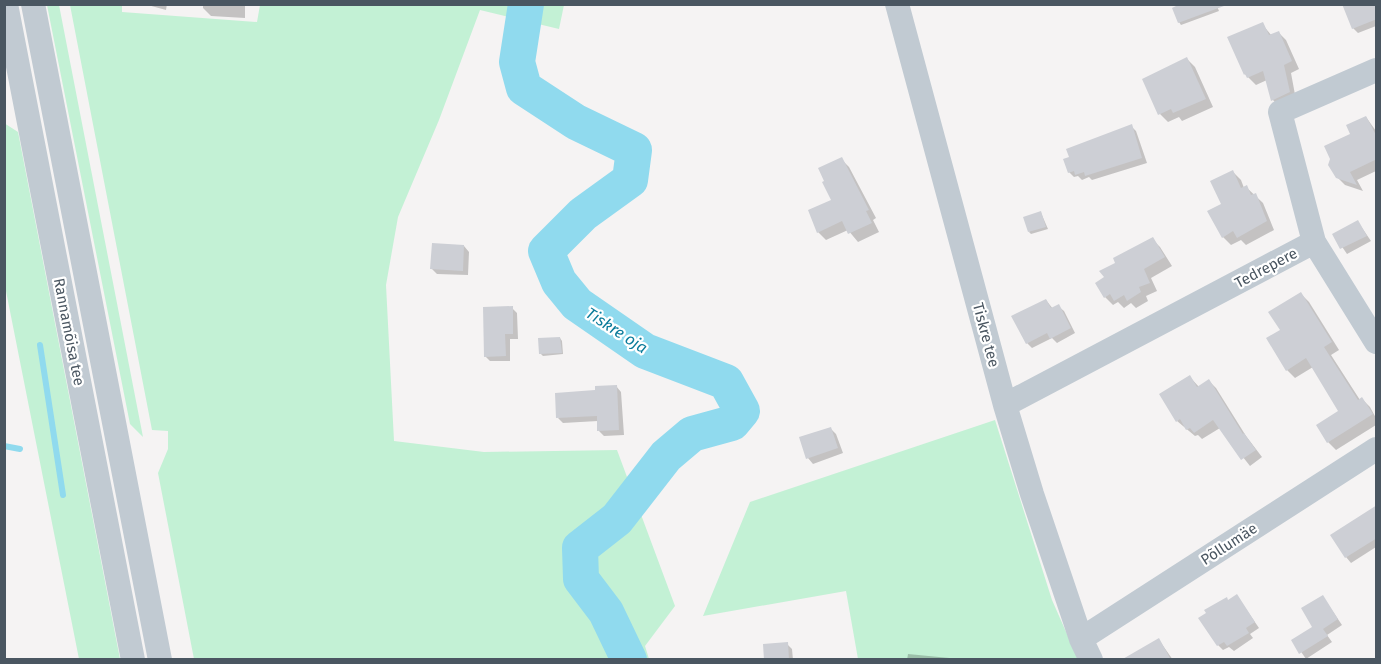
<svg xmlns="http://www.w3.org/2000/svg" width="1381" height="664" viewBox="0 0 1381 664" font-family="'Fira Sans',sans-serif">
<rect width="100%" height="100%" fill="#f5f3f3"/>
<path fill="#c3f1d5" d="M47 5H59L143 437 130 424Z
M70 5H122V12L257 22 260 5H564L559 29 480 10 439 120 398 217 386 285 394 441 484 452 617 450 675 606 645 646 649 659H194L158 473 168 449V431L152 430Z
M4 123 18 132 120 659H79L5 286Z
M995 420 1052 600 1078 659H858L846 591 703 616 750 502Z"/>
<path fill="#0003" d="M144 4H167L166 10Z
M203 4H245V18L211 16 203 8Z
M1216 4 1219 11 1181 25 1179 22Z
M1376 4V26L1358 33 1353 28Z
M1262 24 1272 36 1279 33 1286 40 1299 69 1291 73 1296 100 1280 108 1273 100 1267 80 1256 85 1245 74Z
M1187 59 1195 67 1213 107 1182 121 1179 117 1168 122 1160 114Z
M1366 117 1376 131V171L1357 180 1363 191 1345 185 1337 177 1352 135Z
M1131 126 1136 131 1147 163 1092 180 1089 177 1082 180 1078 176 1074 177 1069 172Z
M841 159 849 167 876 218 873 220 879 232 858 242 848 230 826 240 818 232 833 201Z
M1233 172 1241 180 1244 188 1246 187 1263 203 1274 230 1246 245 1241 240 1231 245 1223 237V204Z
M1041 213 1048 229 1031 234 1029 232Z
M1358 222 1371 241 1347 254 1334 235Z
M1152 239 1160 247 1172 266 1151 278 1157 291 1146 296 1148 301 1136 308 1131 303 1124 308 1118 302 1113 305 1105 297Z
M464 246 469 252 468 275 437 274 432 269Z
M1301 294 1309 302 1339 350 1331 355 1360 400 1362 399 1370 407 1376 418V425L1336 450 1328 442 1340 411 1313 367 1295 378 1287 370 1282 331Z
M1046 300 1053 309 1058 306 1064 311 1075 333 1057 343 1052 338 1032 348 1027 343Z
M512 308 517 313 518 339H510V361H490L485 356Z
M560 338 562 341 563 354 543 356 540 353Z
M1190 377 1199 387 1209 381 1216 388 1246 436 1262 457 1250 466 1220 428 1202 439 1198 435 1195 436 1177 421Z
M616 386 621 392 624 435 604 436 599 431 598 421 563 423 558 418 597 392Z
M831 429 836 434 843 453 813 464 808 458Z
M1376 512V547L1351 563 1346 557Z
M1237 596 1259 628 1250 634 1253 638 1234 651 1229 647 1223 650 1218 645 1229 601Z
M1323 597 1342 625 1327 635 1332 642 1306 659 1293 640 1314 627Z
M1159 640 1173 660H1137Z
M787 644 792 649 793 660H766Z
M908 654 970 660H907Z"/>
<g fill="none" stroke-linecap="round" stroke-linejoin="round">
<path stroke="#90daee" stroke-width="6" d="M40 345 63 495
M4 446 20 449"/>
<path stroke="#90daee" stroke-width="36" d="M526 4 517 62 524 88 576 122 634 150 630 180 583 214 546 251 559 282 577 304 645 351 726 382 742 411 732 423 692 434 666 456 617 519 580 548 581 579 606 612 629 660"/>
</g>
<path fill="#cdcfd5" d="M1180 4H1223L1224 6 1178 23 1172 8Z
M1342 4H1377V19L1352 29Z
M1263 22 1269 35 1279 31 1292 61 1284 65 1290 92 1271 101 1263 71 1247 78 1245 74 1244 75 1227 37Z
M1187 57 1206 99 1173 113 1171 109 1158 115 1142 79Z
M1366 116 1377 137V159L1350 172 1357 185 1336 178 1328 165 1330 159 1324 146 1350 134 1346 125Z
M1132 124 1142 158 1085 176 1084 172 1075 175 1074 171 1068 173 1063 159 1069 157 1066 149Z
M842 157 869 210 866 211 872 223 848 234 842 221 817 233 808 210 831 200 822 182 824 181 818 168Z
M1233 170 1241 188 1247 185 1251 195 1256 193 1267 221 1237 238 1233 231 1222 238 1207 211 1221 204 1210 181Z
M1041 211 1046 227 1028 232 1023 217Z
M1358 220 1367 236 1340 249 1332 234Z
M1153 237 1165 257 1144 269 1150 283 1139 287 1141 292 1127 301 1124 295 1114 301 1110 294 1104 298 1095 283 1104 277 1099 271 1115 263 1113 258Z
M432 243 464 245 463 271 430 269Z
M1301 292 1332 342 1324 347 1358 400 1362 397 1373 414 1327 443 1316 425 1338 411 1306 358 1286 371 1266 338 1280 330 1268 312Z
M1046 299 1051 308 1059 304 1071 328 1050 339 1047 333 1026 344 1011 316Z
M513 306V334H505L506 356 484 357 483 307Z
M560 337 562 353 539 354 538 338Z
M1190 375 1197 387 1209 379 1243 434 1244 433 1256 450 1241 460 1213 420 1194 433 1190 428 1186 430 1180 419 1176 422 1159 394Z
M617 385 619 430 597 431V416L556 418 555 393 595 390V386Z
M831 427 838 448 806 459 799 437Z
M1377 505V538L1345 558 1330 535Z
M1237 594 1255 622 1246 628 1249 633 1227 646 1224 642 1217 646 1198 618 1206 613 1204 610 1227 597 1228 600Z
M1323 595 1338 619 1323 629 1328 636 1299 654 1291 640 1312 627 1301 608Z
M1159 638 1171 660H1121Z
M788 642 789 660H764L763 644Z"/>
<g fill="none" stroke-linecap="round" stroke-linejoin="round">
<path stroke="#c1cad2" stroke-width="24" d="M6 4 133 660
M33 4 160 660
M897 4 1005 405 1032 494 1081 639 1091 660
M1314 242 1376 342
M1005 405 1314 242 1280 112 1376 70
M1081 639 1376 449"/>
</g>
<g text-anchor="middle" stroke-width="4.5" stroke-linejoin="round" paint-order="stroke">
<g font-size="15" fill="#4a5661" stroke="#fff">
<text transform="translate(1266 268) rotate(-28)" y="5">Tedrepere</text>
<text transform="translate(69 332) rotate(79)" y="5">Rannamõisa tee</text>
<text transform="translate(986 335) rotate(75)" y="5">Tiskre tee</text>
<text transform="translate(1229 544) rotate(-33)" y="5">Põllumäe</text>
</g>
<g font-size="16" font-style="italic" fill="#0c7c9b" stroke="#fff">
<text transform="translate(617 330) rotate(33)" y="6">Tiskre oja</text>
</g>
</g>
<rect width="1381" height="664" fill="none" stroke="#4a5661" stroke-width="12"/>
</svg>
